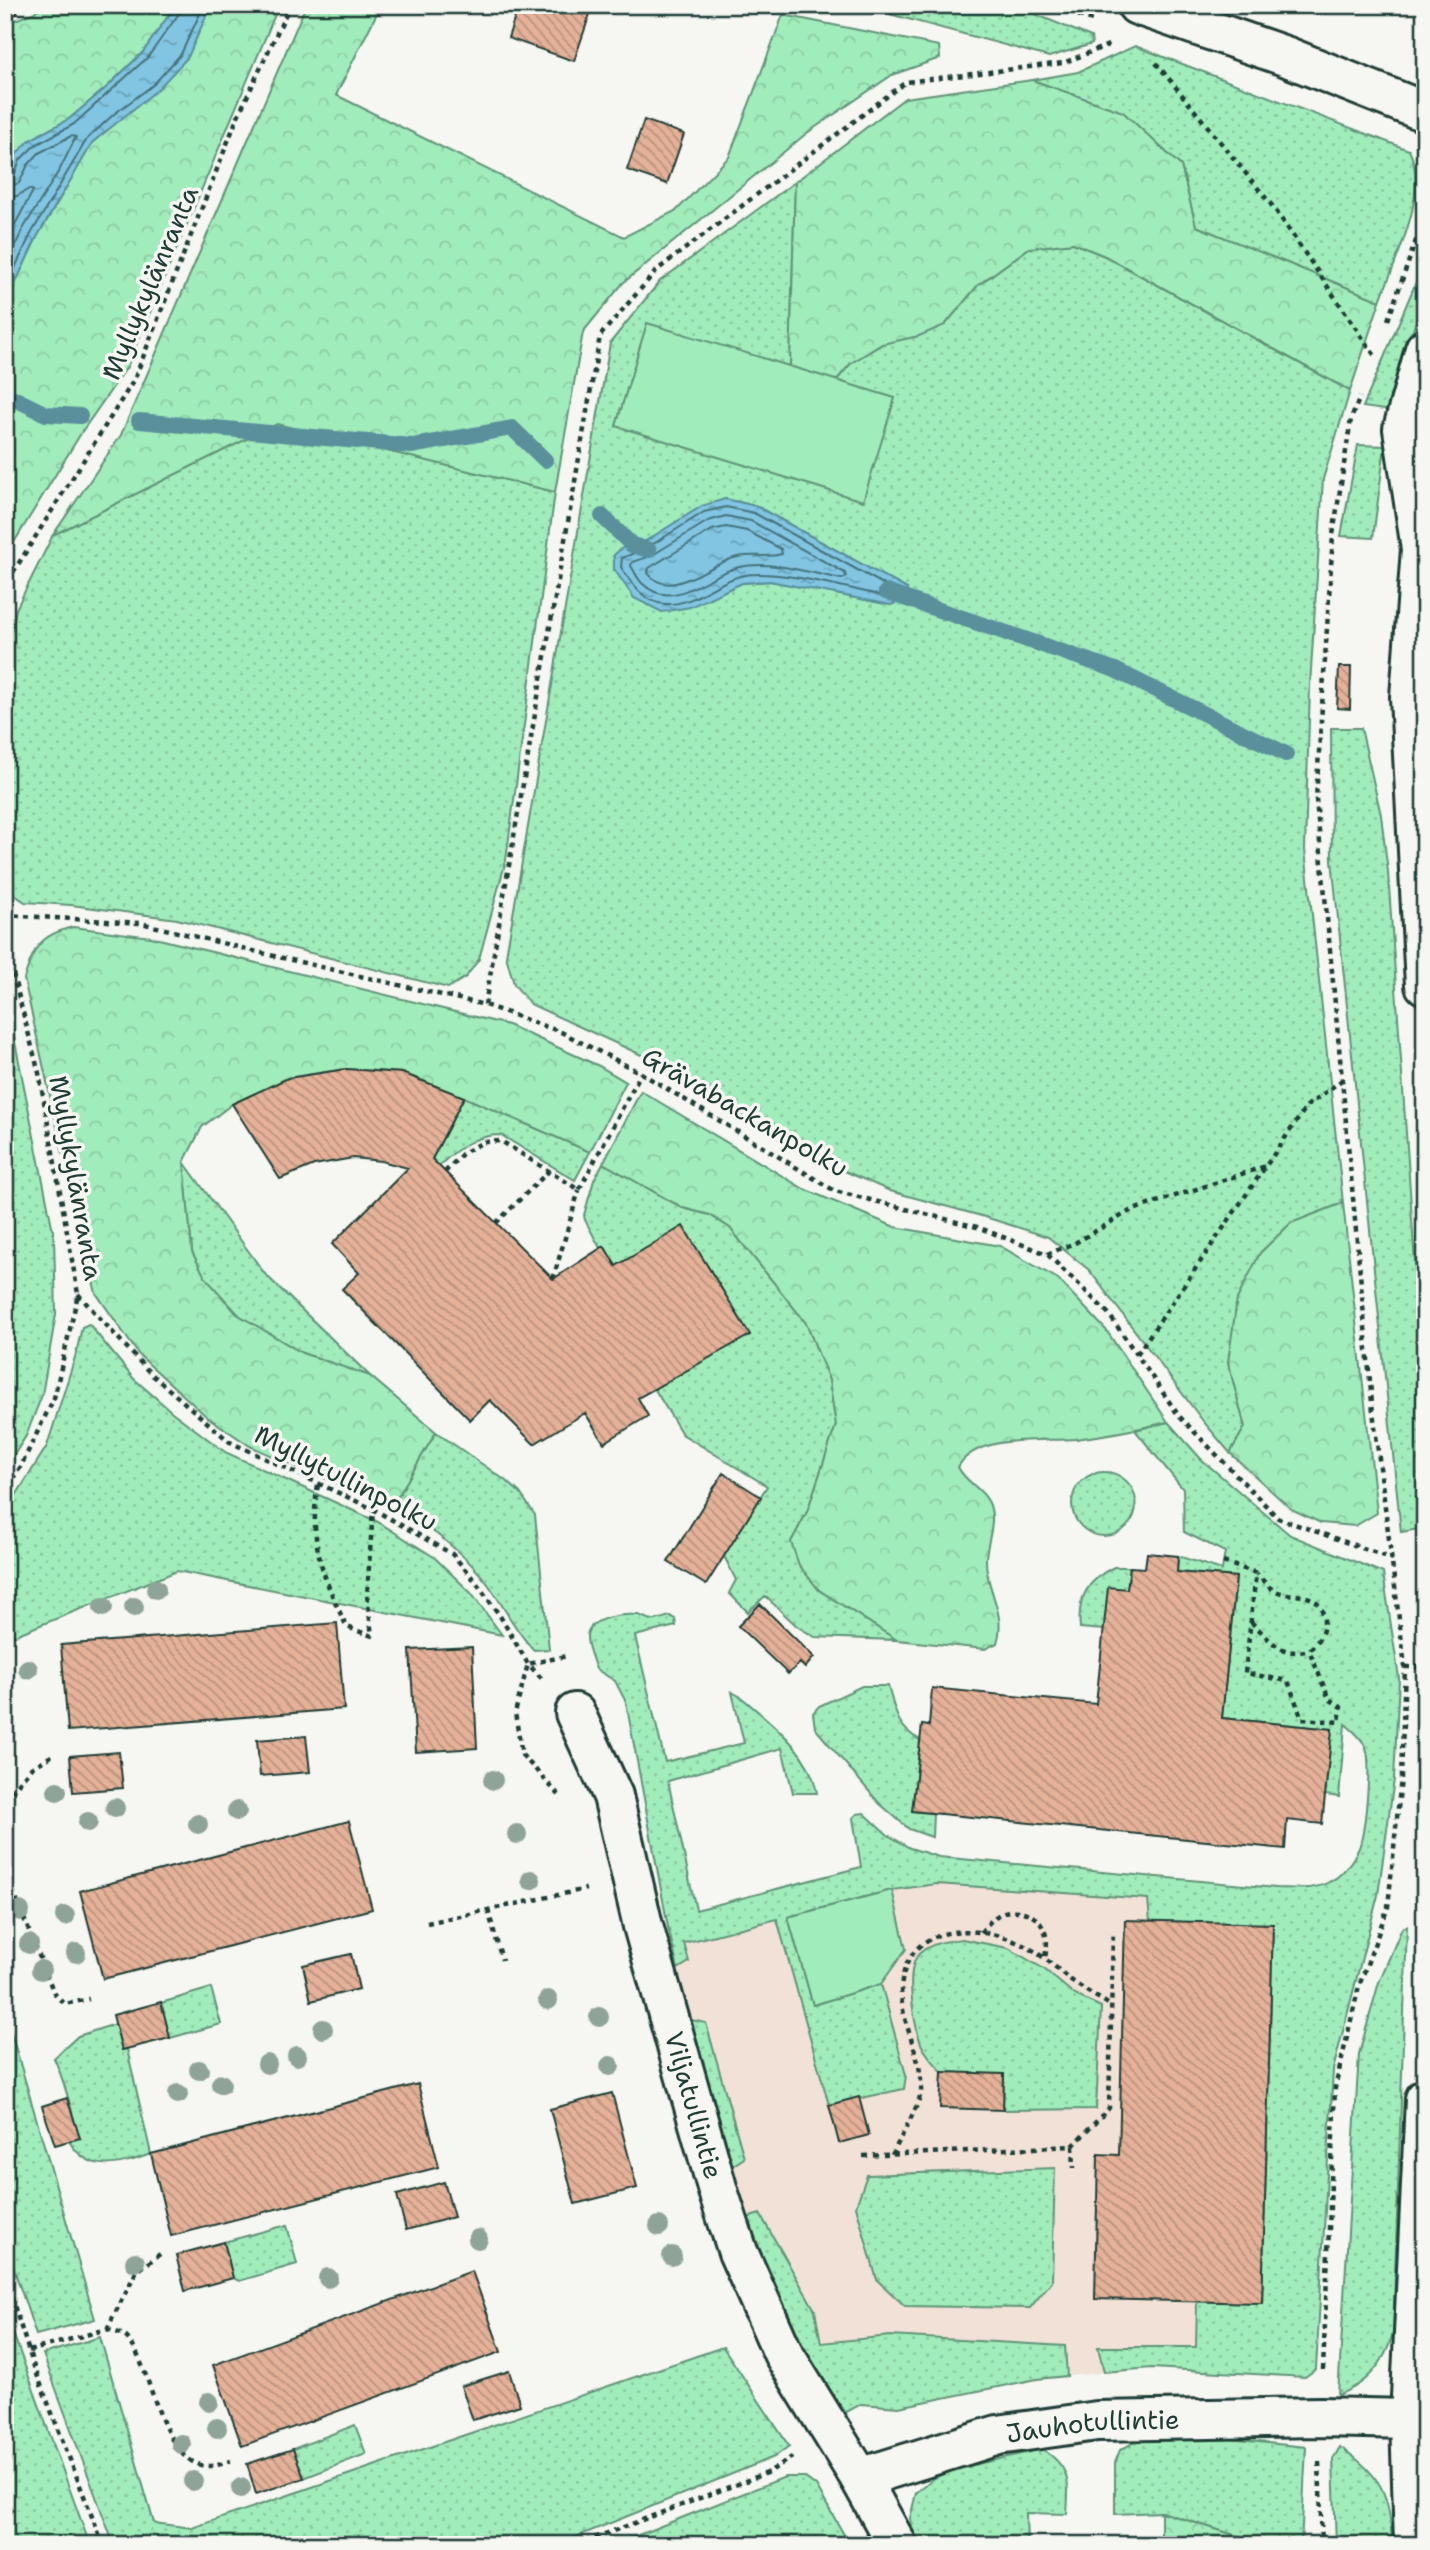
<svg xmlns="http://www.w3.org/2000/svg" width="1430" height="2550" viewBox="0 0 1430 2550" font-family="'Shantell Sans',sans-serif">
<defs>
<pattern id="grass-dots" width="8" height="8" patternUnits="userSpaceOnUse" patternTransform="scale(1.75)"><rect width="8" height="8" fill="#a1ecbb"/><path d="M2 2h.1M6 6h.1" fill="none" stroke="#8acba1" stroke-width="1.8" stroke-linecap="round"/></pattern>
<pattern id="forest-crowns" width="20" height="18" patternUnits="userSpaceOnUse" patternTransform="scale(1.75)"><rect width="20" height="18" fill="#a1ecbb"/><path d="M2 6a3 3 0 1 1 6 0M12 15a3 3 0 1 1 6 0" fill="none" stroke="#8acba1"/></pattern>
<pattern id="water-ripples" width="26" height="14" patternUnits="userSpaceOnUse" patternTransform="scale(1.75)"><rect width="26" height="14" fill="#81c5e2"/><path d="M2 4q2-2 4 0t4 0M15 11q2-2 4 0t4 0" fill="none" stroke="#69a1b8"/></pattern>
<pattern id="building-back-hatch" width="6" height="6" patternUnits="userSpaceOnUse" patternTransform="scale(1.75)"><rect width="6" height="6" fill="#e5b198"/><path d="M-1 5l2 2M0 0l6 6M5-1l2 2" fill="none" stroke="#b9917d"/></pattern>
</defs>
<rect width="100%" height="100%" fill="#f6f6f2"/>
<filter id="ink" filterUnits="userSpaceOnUse"><feTurbulence type="fractalNoise" baseFrequency=".0143" numOctaves="2"/><feDisplacementMap in="SourceGraphic" scale="14" xChannelSelector="R" yChannelSelector="G"/><feConvolveMatrix kernelMatrix="1 2 1 2 8 2 1 2 1" color-interpolation-filters="sRGB"/></filter>
<g filter="url(#ink)">
<path fill="#f1e1d7" d="M939 1864 1354 1901 1378 1895 1333 2070 1316 2369 1305 2377 1152 2368 1037 2379 899 2407 861 2404 841 2415 791 2335 747 2218 705 2074 668 1927Z"/>
<path fill="url(#grass-dots)" stroke="#609478" stroke-width="2" fill-rule="evenodd" d="M856 5H1013L1091 37 1092 44 1049 57Z
M1135 46 1409 150C1430 192 1396 258 1380 301L1196 226 1181 166 1123 112 1032 80 1078 72Z
M795 182 790 367 647 324 616 426 895 399 836 381 851 363 882 344 945 325 978 285 1029 248 1073 243 1105 256 1350 391 1323 479 1310 686 1305 850 1343 1203 1291 1223 1260 1253 1228 1362 1245 1427 1230 1453 1203 1421 1089 1270 1048 1237 985 1217 890 1191 797 1150 659 1063 530 1004 514 984 506 956 610 343 660 281ZM725 499 756 506 907 589 890 605 771 581 742 583 717 594 614 556 621 549 644 542Z
M1425 261V295L1402 363 1391 411 1363 407Z
M277 424 555 492 506 860 479 959 466 977 448 988 177 919 71 905 25 902 12 893 6 882 5 663 16 609 53 535Z
M1358 445 1385 446 1373 538 1341 536Z
M1331 728H1361L1381 815 1388 872 1425 1408V1528L1401 1532 1332 860Z
M5 992 54 1236 56 1314 42 1395 26 1436 5 1469Z
M464 1097 590 1152 575 1180 501 1135C474 1135 458 1148 439 1166L432 1159Z
M184 1162 265 1274 370 1376 302 1353 240 1316 205 1278 192 1252Z
M603 1163 683 1208 710 1215 730 1228 806 1323 829 1380 836 1425 807 1512 791 1542 819 1590 897 1640 815 1637 798 1627 765 1596 748 1612 729 1593 736 1580 724 1556 767 1486 682 1434 654 1388 750 1335 683 1227 616 1266 604 1246 600 1248 585 1220 584 1215 594 1180Z
M89 1324 133 1378 172 1412 225 1452 378 1522 434 1557 471 1593 502 1635 177 1571 5 1639V1513L47 1446 76 1354 82 1327Z
M1168 1422 1202 1460 1290 1535 1383 1573 1399 1678 1394 1779 1378 1895 1333 2070 1316 2369 1305 2377 1152 2368 1104 2372 1098 2347H1196L1197 2301 1262 2303 1273 1925 1150 1921 1148 1899 937 1884 892 1890 788 1917 813 2005 881 1984 906 2075 904 2089 829 2105 777 1919 684 1943 689 1962 678 1969 668 1927 626 1702 615 1681 596 1669C593 1660 587 1648 587 1637 587 1617 623 1614 638 1615 643 1616 648 1620 654 1620 658 1620 665 1617 670 1616L675 1619 676 1626 635 1636 665 1762 744 1743 732 1692 741 1697C772 1724 810 1751 817 1793H793L782 1748 668 1781 696 1910 861 1867 853 1818 857 1814 864 1813 888 1835 910 1848 939 1857 1276 1888C1294 1888 1313 1891 1329 1882 1341 1877 1352 1862 1358 1850 1365 1837 1372 1762 1366 1748 1362 1738 1354 1731 1345 1724L1339 1797 1325 1795 1332 1729 1222 1718 1236 1578 1177 1572 1178 1556 1222 1570 1225 1552 1184 1532 1183 1489 1135 1430Z
M436 1432 509 1483 520 1493 535 1515 549 1649 534 1650C515 1631 504 1606 488 1584 463 1550 427 1527 394 1503Z
M1072 1504a32 32 0 1 1 64 0a32 32 0 1 1-64 0Z
M1114 1567H1130L1127 1589 1104 1630 1080 1628C1077 1599 1087 1580 1114 1567Z
M862 1686H888C895 1710 896 1727 920 1740L913 1811 933 1813 932 1837 909 1829 879 1803 815 1728 813 1713 819 1706Z
M1407 1926 1393 2333C1385 2363 1368 2384 1338 2395L1359 2054 1379 1982 1402 1928Z
M962 1939 1008 1948 1044 1969 1075 1995 1101 2007 1096 2109 1003 2110 1004 2075 942 2072C935 2063 923 2052 920 2041 914 2021 903 1966 921 1952 933 1942 948 1941 962 1939Z
M211 1988 221 2024 170 2038 161 2003Z
M5 2012 95 2319 36 2335 5 2242Z
M691 2020 706 2023 744 2158 732 2166Z
M115 2024 122 2050 127 2049 151 2154C120 2165 89 2175 69 2141L79 2137C71 2110 66 2084 54 2058L78 2036Z
M1055 2168 1052 2281 1030 2308 905 2306 877 2280 856 2206 867 2175Z
M760 2214 815 2310 821 2343 890 2336 1065 2346 1067 2376 1037 2379 899 2407 861 2404 841 2415 791 2335 747 2218Z
M287 2225 297 2264 239 2281 233 2278 224 2242Z
M5 2311 87 2537 89 2545H5Z
M100 2337 154 2523 192 2528 723 2347 789 2446 774 2457 556 2545H114L43 2354Z
M355 2425 366 2454 304 2478 293 2449Z
M1155 2439H1229L1306 2447 1301 2545H1266L1161 2512 1115 2514V2463L1120 2450 1133 2443Z
M1340 2447C1382 2475 1390 2494 1392 2545H1336L1333 2459Z
M1042 2449C1071 2467 1069 2482 1067 2514L1026 2513 1027 2545H917L910 2518 916 2493 932 2479 952 2470Z
M785 2477H804L816 2486 850 2545H613Z"/>
<path fill="url(#forest-crowns)" stroke="#609478" stroke-width="2" d="M40 5H176L143 52 107 87 69 119 30 140 5 180V24L35 12Z
M211 5H279L127 367 83 430 5 557V305L37 237 93 142 187 58Z
M306 5H381L336 95 624 237 677 210 729 157 783 15 939 46 940 58 892 75 807 133 623 283 583 332 555 492 277 424 53 535 121 435Z
M1032 80 1123 112 1181 166 1196 226 1380 301 1350 391 1105 256 1073 243 1029 248 978 285 945 325 919 336 882 344 851 363 836 381 790 367 795 182 905 98Z
M73 927 151 937 508 1025 599 1066 626 1082 590 1152 464 1097 403 1073 346 1069 288 1078 232 1104 202 1127 184 1162 192 1252 205 1277 237 1314 302 1353 370 1376 436 1432 394 1503 310 1473 250 1446 206 1416 139 1355 96 1293 79 1226 24 979C34 948 39 935 73 927Z
M641 1091 804 1189 895 1227 1000 1246 1058 1279 1106 1330 1168 1422C1138 1429 1107 1435 1076 1439 1043 1442 977 1433 958 1467 966 1484 987 1490 991 1509 995 1525 987 1543 986 1558 985 1589 1007 1613 997 1643L985 1649 897 1640 819 1590 799 1565 791 1542 807 1512 836 1425 829 1380 806 1323 730 1228 710 1215 683 1208 603 1163Z
M1343 1203 1377 1513 1355 1526 1321 1523 1291 1509 1230 1453 1245 1427 1228 1362 1237 1299 1260 1253 1291 1223Z
M1161 2512 1266 2545H1161Z"/>
<path fill="#a1ecbb" stroke="#609478" stroke-width="2" d="M647 323 895 398 863 501 616 426Z
M892 1890 906 1949 881 1984 813 2005 788 1917Z"/>
<path fill="url(#water-ripples)" stroke="#5a8f9c" stroke-width="2" d="M176 5H211L188 57 157 90 93 142 37 237 5 305V180L14 156 30 140 69 119 107 87 143 52Z
M725 499 756 506 907 589 906 600 891 605 770 581 742 583 690 607 662 612 634 598 614 569V555L621 549 644 542 702 506Z"/>
<g fill="none" stroke-linecap="round" stroke-linejoin="round">
<path stroke="#46737a" stroke-width="2" d="M5 179 14 176 20 160 34 146 74 124 148 57 180 12 181 5
M5 188 19 183 28 165 39 153 71 136 76 137 60 169 23 229 5 268
M5 198 17 196 29 189 33 191 5 243
M5 289 31 234 87 139 114 114 153 85 181 54 204 5
M726 507 754 513 894 590 896 595 889 597C853 590 773 567 740 576 714 583 692 606 665 604 644 603 631 583 621 567L622 558 647 548 704 512Z
M726 516 751 521 845 573 846 577 842 579C809 573 773 560 739 567 709 573 673 613 643 584 638 580 635 572 631 566L632 562 651 556 708 521Z
M726 527 747 531 781 549 782 554C769 558 752 554 738 557 712 561 670 603 648 573L649 568 712 530Z"/>
<path stroke="#5a8f9c" stroke-width="16" d="M5 394 46 414 80 416
M139 421 412 446 512 428 545 460
M602 516 632 545 649 550
M886 592 1113 669 1286 754"/>
</g>
<path fill="url(#building-back-hatch)" stroke="#1f3d34" stroke-width="2" d="M519 5H593L574 61 508 38Z
M644 120 684 134 667 184 627 170Z
M1339 667H1351L1350 709 1337 708Z
M346 1069 402 1073 464 1097 432 1159 553 1279 604 1246 616 1266 683 1226 750 1335 638 1398 648 1416 604 1443 585 1413 534 1444 490 1400 470 1420 342 1289 359 1273 332 1244 408 1168 381 1161 353 1158 314 1165 280 1179 232 1104 288 1078Z
M723 1473 761 1497 706 1585 668 1562Z
M1147 1553 1178 1556 1177 1572 1236 1577 1222 1718 1332 1729 1322 1824 1287 1820 1285 1849 912 1811 922 1725 929 1726 932 1688 1096 1704 1108 1587 1127 1589 1130 1567 1145 1568Z
M760 1604 814 1657 805 1668 800 1663 788 1674 738 1626Z
M337 1623 344 1709 68 1731 61 1645Z
M472 1647 477 1748 416 1752 410 1650Z
M306 1736 310 1772 260 1776 257 1740Z
M119 1752 123 1788 73 1792 70 1756Z
M349 1821 372 1909 103 1979 80 1891Z
M1125 1920 1273 1924 1262 2303 1095 2299 1098 2154 1119 2155Z
M351 1954 359 1989 311 2001 303 1965Z
M161 2002 170 2038 122 2050 113 2015Z
M942 2072 1004 2074 1003 2110 940 2108Z
M418 2084 439 2167 171 2236 151 2154Z
M612 2093 637 2188 575 2204 550 2109Z
M859 2097 869 2135 839 2143 829 2105Z
M67 2098 80 2138 55 2145 42 2106Z
M444 2182 454 2217 406 2230 397 2195Z
M224 2242 233 2278 185 2291 176 2255Z
M472 2271 501 2352 242 2446 213 2365Z
M509 2371 520 2405 473 2420 461 2386Z
M293 2449 304 2478 256 2494 247 2464Z"/>
<g fill="none" stroke-linecap="round" stroke-linejoin="round">
<defs>
<g id="street">
<path d="M1137 5 1285 56 1425 112"/>
<path id="s1" d="M575 1713 613 1796 643 1926 718 2191 738 2252 783 2353 860 2478 897 2545"/>
<path id="s2" d="M860 2478 998 2435 1097 2421 1320 2417 1410 2419"/>
</g>
<path id="secondary" d="M1425 536 1421 549 1410 697 1425 985
M1421 549 1403 429 1425 349
M1414 2545 1410 2419 1425 2099"/>
</defs>
<use href="#street" stroke="#1f3d34" stroke-width="44"/>
<use href="#secondary" stroke="#1f3d34" stroke-width="44"/>
<path stroke="#1f3d34" stroke-width="4.5" stroke-dasharray="5 5" stroke-linecap="butt" d="M1050 5 1092 20
M5 20 26 5
M1156 63 1274 208 1375 356
M1388 320 1425 215
M5 601 12 574 134 380 238 116 290 5
M5 915 141 923 274 956 485 1005 561 1032 641 1073 835 1191 977 1227 1047 1254 1108 1313 1179 1416 1278 1518 1393 1559
M5 945 39 1073 78 1294 54 1398 20 1468 5 1490
M485 1005 600 336 657 270 906 82 1063 63 1111 44
M445 1172 462 1154 483 1142 501 1141 579 1190 641 1073
M496 1223 549 1171
M1047 1254 1075 1243 1130 1211 1266 1166
M553 1279 579 1190
M78 1294 150 1373 230 1442 373 1509 452 1554 476 1582 500 1616 528 1664 544 1681
M1137 1354 1307 1106 1342 1080
M318 1485C308 1540 323 1579 347 1627L372 1636 367 1595 373 1509
M1223 1562 1256 1573 1245 1673 1288 1681 1302 1719 1339 1722 1341 1707 1329 1699 1309 1650
M1251 1622C1271 1640 1280 1658 1309 1650 1318 1642 1324 1634 1324 1621 1322 1586 1290 1601 1272 1589 1267 1586 1262 1579 1257 1574
M1405 1667H1425
M559 1795 522 1755 515 1713 528 1664 567 1656
M5 1800 31 1768 55 1754
M5 1871 54 1993 65 2004 89 1999
M488 1910 502 1960
M427 1923 586 1889
M981 1932C987 1925 993 1917 1002 1913 1020 1906 1042 1916 1046 1936 1048 1942 1046 1951 1045 1958
M1073 2146 1074 2168
M892 2155C899 2140 919 2106 921 2092 924 2054 896 2019 902 1981 911 1921 980 1924 1023 1945 1045 1955 1060 1973 1079 1986 1089 1993 1101 1999 1111 2006
M863 2156 1073 2146 1109 2108 1113 1931
M5 2278 33 2364 103 2545
M107 2329C113 2331 122 2333 127 2338 153 2367 160 2466 209 2466 216 2466 224 2463 231 2461
M29 2351 107 2329 136 2272 160 2254
M1323 2370 1335 2088 1359 1986 1388 1907 1401 1778 1405 1667 1372 1403 1316 799 1333 535 1351 419 1360 397
M1319 2462 1322 2545
M576 2545 769 2472 792 2457"/>
<use href="#street" stroke="#f6f6f2" stroke-width="38"/>
<use href="#secondary" stroke="#f6f6f2" stroke-width="38"/>
</g>
<g fill="#8ea498">
<circle cx="156" cy="1589" r="10"/>
<circle cx="103" cy="1607" r="10"/>
<circle cx="134" cy="1607" r="10"/>
<circle cx="28" cy="1669" r="10"/>
<circle cx="493" cy="1780" r="10"/>
<circle cx="57" cy="1791" r="10"/>
<circle cx="115" cy="1808" r="10"/>
<circle cx="237" cy="1811" r="10"/>
<circle cx="88" cy="1822" r="10"/>
<circle cx="198" cy="1824" r="10"/>
<circle cx="517" cy="1834" r="10"/>
<circle cx="531" cy="1880" r="10"/>
<circle cx="20" cy="1911" r="10"/>
<circle cx="65" cy="1916" r="10"/>
<circle cx="29" cy="1944" r="10"/>
<circle cx="76" cy="1953" r="10"/>
<circle cx="41" cy="1970" r="10"/>
<circle cx="548" cy="2000" r="10"/>
<circle cx="599" cy="2017" r="10"/>
<circle cx="323" cy="2029" r="10"/>
<circle cx="297" cy="2056" r="10"/>
<circle cx="267" cy="2064" r="10"/>
<circle cx="610" cy="2066" r="10"/>
<circle cx="199" cy="2070" r="10"/>
<circle cx="221" cy="2084" r="10"/>
<circle cx="178" cy="2094" r="10"/>
<circle cx="659" cy="2226" r="10"/>
<circle cx="478" cy="2239" r="10"/>
<circle cx="672" cy="2256" r="10"/>
<circle cx="135" cy="2262" r="10"/>
<circle cx="328" cy="2278" r="10"/>
<circle cx="209" cy="2402" r="10"/>
<circle cx="217" cy="2428" r="10"/>
<circle cx="181" cy="2444" r="10"/>
<circle cx="193" cy="2481" r="10"/>
<circle cx="241" cy="2488" r="10"/>
</g>
</g>
<g text-anchor="middle" stroke-width="7" stroke-linejoin="round" paint-order="stroke">
<g font-size="26" fill="#1f3d34" stroke="#f6f6f2">
<text transform="translate(150 283) rotate(-67)" y="9">Myllykylänranta</text>
<text transform="translate(745 1112) rotate(30)" y="9">Grävabackanpolku</text>
<text transform="translate(76 1178) rotate(80)" y="9">Myllykylänranta</text>
<text transform="translate(346 1478) rotate(27)" y="9">Myllytullinpolku</text>
<text dy="9" stroke="none"><textPath href="#s1" startOffset="411">Viljatullintie</textPath></text>
<text dy="9" stroke="none"><textPath href="#s2" startOffset="240">Jauhotullintie</textPath></text>
</g>
</g>
<rect width="1430" height="2550" fill="none" stroke="#f6f6f2" stroke-width="28"/>
<rect x="14" y="14" width="1402" height="2522" fill="none" stroke="#1f3d34" stroke-width="2.5" filter="url(#ink)"/>
</svg>
